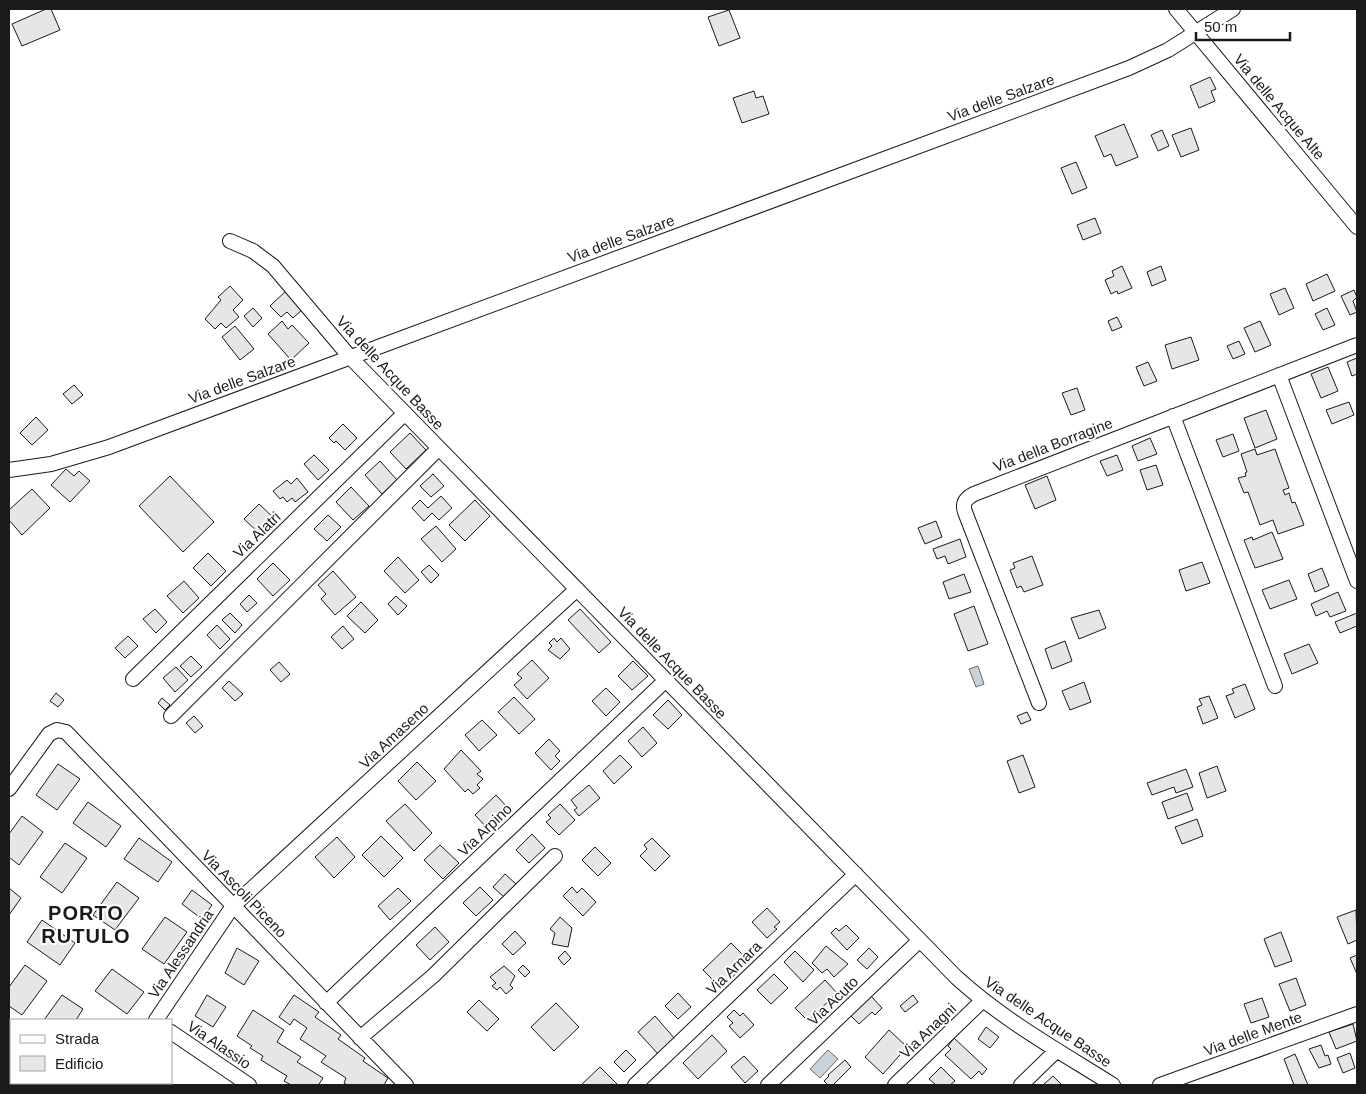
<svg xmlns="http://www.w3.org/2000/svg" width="1366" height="1094" viewBox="0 0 1366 1094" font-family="Helvetica,sans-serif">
<rect width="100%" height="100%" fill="#fff"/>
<path fill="#e0efe3" stroke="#6a6a6a" d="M9 1052 11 1054V1083H50L53 1085H9Z"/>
<path fill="#c6d2dc" stroke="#6a6a6a" d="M978 666 984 684 976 687 969 669Z
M828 1050 838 1059 820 1078 810 1069Z"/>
<path fill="#e6e6e6" stroke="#1a1a1a" d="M46 9H51L60 30 22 46 12 24Z
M729 10 740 38 719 46 708 17Z
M1210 77 1216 89 1211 91 1215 101 1199 108 1190 86Z
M754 91 756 98 763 96 769 114 742 123 733 98Z
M1124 124 1138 157 1116 166 1111 154 1104 157 1095 136Z
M1191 128 1199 150 1181 157 1172 135Z
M1162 130 1169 146 1158 151 1151 135Z
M1076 162 1087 188 1072 194 1061 168Z
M1095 218 1101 233 1083 240 1077 225Z
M1122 266 1132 288 1118 294 1117 291 1111 294 1105 280 1114 276 1112 271Z
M1161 266 1166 280 1152 286 1147 272Z
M1327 274 1335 291 1313 301 1306 284Z
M230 286 243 300 233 310 239 317 226 328 221 323 215 329 205 319 221 300 218 297Z
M1285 288 1294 308 1279 315 1270 294Z
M287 290 304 308 293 318 287 312 281 317 270 306Z
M1354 290 1357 297 1353 301 1357 312 1350 315 1341 296Z
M253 308 262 318 253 327 244 316Z
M1327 308 1335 325 1323 330 1315 314Z
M1117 317 1122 327 1112 331 1108 321Z
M282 321 288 329 292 325 309 343 291 360 268 334Z
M1260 321 1271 345 1255 352 1244 328Z
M235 326 254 349 240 360 222 337Z
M1191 337 1199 360 1172 369 1165 345Z
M1239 341 1245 354 1233 359 1227 346Z
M1357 358V374L1352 376 1347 362Z
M1148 362 1157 381 1144 386 1136 367Z
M1328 367 1338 391 1321 398 1311 374Z
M74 385 83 395 72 404 63 394Z
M1077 388 1085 410 1071 415 1062 393Z
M1349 402 1354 415 1332 424 1326 410Z
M1266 410 1277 439 1255 448 1244 418Z
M36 417 48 430 32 445 20 433Z
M343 424 357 438 345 450 336 441 334 443 329 438Z
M410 433 426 450 406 469 390 452Z
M1233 434 1239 451 1223 457 1216 440Z
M1150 438 1157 454 1138 461 1132 446Z
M1255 449 1257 455 1275 449 1289 488 1283 490 1285 495 1289 493 1292 503 1295 502 1304 525 1278 534 1273 520 1260 525 1248 492 1244 493 1238 478 1246 476 1245 473 1247 472 1241 454Z
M314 455 329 470 318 480 304 464Z
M1117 455 1123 470 1107 476 1100 461Z
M380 461 397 480 382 494 365 475Z
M1156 465 1163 485 1147 490 1140 470Z
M66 469 74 476 79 471 90 481 70 502 51 485Z
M433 474 444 486 431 497 420 486Z
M170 476 214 522 183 552 139 506Z
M1047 476 1056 500 1035 509 1025 485Z
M297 478 308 492 295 502 292 498 287 502 283 497 280 499 273 491 287 480 291 484Z
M351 487 369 506 353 520 336 502Z
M32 489 50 508 22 535 9 520V510Z
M441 496 452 508 439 520 432 513 424 521 412 508 420 500 428 508Z
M475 500 490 516 465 541 449 525Z
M259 504 276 520 261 535 244 519Z
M328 515 341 527 327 541 314 529Z
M936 521 942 537 925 544 918 528Z
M436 526 456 549 442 562 421 539Z
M1272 532 1283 559 1255 568 1244 540 1252 537 1253 540Z
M960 539 966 557 948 564 945 556 937 559 933 549Z
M208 553 226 571 211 586 193 568Z
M1032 556 1043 585 1024 592 1021 586 1017 588 1010 570 1015 568 1013 563Z
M398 557 419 580 405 593 384 571Z
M1202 562 1210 583 1186 591 1179 570Z
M273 563 290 580 273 596 257 579Z
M429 565 439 575 431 583 421 572Z
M1322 568 1329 586 1315 592 1308 574Z
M333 571 356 597 335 615 321 599 326 594 318 585Z
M964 574 971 592 949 599 943 582Z
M1289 580 1297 599 1270 609 1262 590Z
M184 581 199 598 183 613 167 596Z
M1338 592 1346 611 1330 617 1327 611 1316 616 1311 604Z
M249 595 257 603 247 612 240 604Z
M396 596 407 606 398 615 388 604Z
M361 602 378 620 365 633 347 616Z
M974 606 988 644 968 651 954 614Z
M155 609 167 622 156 633 143 619Z
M580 609 611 642 599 653 568 620Z
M1099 610 1106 628 1079 639 1071 618Z
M230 613 242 625 235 633 222 620Z
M1357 613V626L1340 633 1335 622Z
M217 625 230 639 220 649 207 635Z
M343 626 354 639 342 649 331 637Z
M128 636 138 646 125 658 115 648Z
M554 638 557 642 561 638 570 649 560 659 548 650 552 646 549 643Z
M1065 641 1072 661 1052 669 1045 649Z
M1309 644 1318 663 1292 674 1284 654Z
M191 656 202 667 191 677 180 666Z
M532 660 549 678 527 699 514 685 522 678 517 674Z
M633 661 648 676 632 690 618 676Z
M279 662 290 674 281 682 270 670Z
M176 667 188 680 175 692 163 678Z
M229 681 243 694 235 701 222 688Z
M1084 682 1091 702 1070 710 1062 691Z
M1245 684 1255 709 1235 718 1226 696 1234 693 1232 689Z
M606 688 620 702 606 716 592 701Z
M56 693 64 700 58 707 50 701Z
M1209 696 1218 718 1203 724 1197 707 1202 705 1199 699Z
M514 697 535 719 519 734 498 712Z
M162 698 170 705 165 710 158 703Z
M668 700 682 715 668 729 653 715Z
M1027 712 1031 720 1021 724 1017 716Z
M194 716 203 726 195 733 186 723Z
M482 720 497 735 479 751 465 735Z
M643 727 657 743 642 757 628 741Z
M549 739 560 751 555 756 560 761 551 770 535 753Z
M461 750 481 771 477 774 483 779 477 785 480 788 473 794 468 789 465 792 444 769Z
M620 755 632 767 614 784 603 771Z
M1023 755 1035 787 1019 793 1007 761Z
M417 762 436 781 416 800 398 781Z
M58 764 80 779 57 810 36 795Z
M1217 766 1226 791 1207 798 1199 773Z
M1186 769 1193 787 1176 793 1174 787 1152 795 1147 783Z
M589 785 600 798 579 816 574 810 577 808 571 800Z
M1187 793 1193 810 1168 819 1162 802Z
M496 795 509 809 488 829 475 815Z
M88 802 121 826 106 847 73 823Z
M405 804 432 833 414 851 386 821Z
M560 804 575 820 559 835 546 822 551 818 548 815Z
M22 816 43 832 19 865 9 857V834Z
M1197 819 1203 836 1182 844 1175 827Z
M532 834 545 848 529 863 516 850Z
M381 836 403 858 384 877 362 855Z
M337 837 355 857 334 878 315 857Z
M139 838 172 862 158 882 124 859Z
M652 838 670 856 655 871 640 856 647 849 644 845Z
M65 843 87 858 62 893 40 877Z
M440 845 459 863 443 879 424 860Z
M595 847 611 863 598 876 582 860Z
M505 874 516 884 504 897 493 887Z
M117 882 139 898 115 930 93 915Z
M480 887 493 900 476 916 463 903Z
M572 887 577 893 582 888 596 902 583 916 563 896Z
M9 888 21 898 9 915Z
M398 888 411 901 390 920 378 906Z
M192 890 212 905 202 919 182 904Z
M767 908 780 922 774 927 777 929 767 938 752 922Z
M1356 910 1357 940 1348 944 1337 917Z
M165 917 187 932 164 964 142 949Z
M560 917 572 928 568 947 552 944 555 933 550 929Z
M42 920 75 943 60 965 27 942Z
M846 925 859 938 847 950 831 933 836 928 839 931Z
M435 927 449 942 430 960 416 945Z
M515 931 526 943 513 955 502 944Z
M1281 932 1292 961 1275 967 1264 939Z
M731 943 749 961 721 988 703 970Z
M826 946 848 964 834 977 827 969 822 973 812 963Z
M237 948 259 961 244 985 225 973Z
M869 948 878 957 867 969 857 960Z
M565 951 571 958 564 965 558 958Z
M795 951 814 970 803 982 784 962Z
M1357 955V974L1350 958Z
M25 965 47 981 22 1015 9 1006V987Z
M523 965 530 972 525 977 518 970Z
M504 966 515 976 510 985 513 988 506 994 500 987 497 990 492 986 496 983 490 977Z
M112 969 144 992 127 1014 95 991Z
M774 974 788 988 771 1004 757 990Z
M1296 978 1306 1005 1290 1011 1279 984Z
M825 980 837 993 808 1021 795 1008Z
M678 993 691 1007 678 1019 665 1006Z
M62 995 83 1009 76 1020H44Z
M207 995 226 1007 213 1027 195 1016Z
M294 995 319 1012 315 1017 341 1035 338 1039 365 1058 363 1061 388 1078 384 1085H347L344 1083 346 1078 321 1062 326 1056 300 1039 307 1028 294 1019 290 1025 279 1017Z
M870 995 882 1008 875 1015 872 1012 859 1024 850 1015Z
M913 995 918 1002 905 1012 900 1006Z
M1262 998 1269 1017 1251 1023 1244 1004Z
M479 1000 499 1019 487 1031 467 1012Z
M556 1003 579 1027 554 1051 531 1027Z
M253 1010 284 1030 277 1042 301 1057 297 1062 323 1078 319 1084 321 1085H291L284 1081 287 1076 261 1060 263 1056 250 1048 252 1046 237 1036Z
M734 1010 740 1016 743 1013 754 1025 740 1038 729 1026 733 1023 727 1017Z
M655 1016 675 1039 658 1054 638 1032Z
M1353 1024 1357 1041 1336 1049 1329 1032Z
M986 1027 999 1037 990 1048 978 1039Z
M889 1030 907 1047 883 1074 865 1057Z
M712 1035 727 1051 698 1079 683 1063Z
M954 1038 987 1069 982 1075 979 1071 971 1079 945 1055 951 1049 948 1046Z
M1321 1045 1325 1056 1328 1055 1331 1064 1319 1068 1309 1049Z
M626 1050 636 1060 624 1072 614 1062Z
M1350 1053 1355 1068 1343 1073 1337 1058Z
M1295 1054 1308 1085H1294L1284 1059Z
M744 1056 758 1071 745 1083 731 1067Z
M845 1060 851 1067 833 1085H828L824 1081 829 1076 828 1075Z
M600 1067 618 1085H581Z
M941 1067 955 1081 950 1085H936L929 1079Z
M1053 1076 1062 1085H1043Z"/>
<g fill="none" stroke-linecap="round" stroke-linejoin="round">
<defs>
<path id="minor" d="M1176 9 1357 227
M230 241 253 251 273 266 350 357 956 977C1003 1020 1059 1051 1113 1085
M1279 375 1357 581
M1173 416 1275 686
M9 470 51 464 109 447 1129 68 1168 50 1233 9
M133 679 405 413
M1039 703 965 512C962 503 966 498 974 494L1357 345
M171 716 439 448
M9 789 49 734 57 730 66 732 406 1085
M326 1003 666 680
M156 1020 233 906 577 589
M171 1032 249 1085
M360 1038 433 976 555 856
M9 1045 11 1046
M60 1083 63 1085
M112 1085 114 1083
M635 1085 856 874
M768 1085 920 940
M895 1085 983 1000
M1021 1085 1057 1050
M1160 1085 1357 1014"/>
</defs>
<use href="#minor" stroke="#1a1a1a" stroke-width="16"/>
<use href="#minor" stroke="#fff" stroke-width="14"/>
</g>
<g text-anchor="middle" stroke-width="4" stroke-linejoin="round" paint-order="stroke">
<g font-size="15" fill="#1a1a1a" stroke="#fff">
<text transform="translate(1001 98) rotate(-20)" y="5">Via delle Salzare</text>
<text transform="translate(1279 107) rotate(50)" y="5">Via delle Acque Alte</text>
<text transform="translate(621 239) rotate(-20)" y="5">Via delle Salzare</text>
<text transform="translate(390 373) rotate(47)" y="5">Via delle Acque Basse</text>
<text transform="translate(242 380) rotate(-20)" y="5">Via delle Salzare</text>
<text transform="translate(1053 445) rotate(-21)" y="5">Via della Borragine</text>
<text transform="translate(257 535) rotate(-44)" y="5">Via Alatri</text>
<text transform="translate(672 663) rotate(46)" y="5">Via delle Acque Basse</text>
<text transform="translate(394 736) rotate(-43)" y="5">Via Amaseno</text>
<text transform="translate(485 830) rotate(-44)" y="5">Via Arpino</text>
<text transform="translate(244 894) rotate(46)" y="5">Via Ascoli Piceno</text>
<text transform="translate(181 954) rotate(-56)" y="5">Via Alessandria</text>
<text transform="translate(734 968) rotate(-44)" y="5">Via Arnara</text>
<text transform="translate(833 1001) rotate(-44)" y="5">Via Acuto</text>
<text transform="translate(1048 1022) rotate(34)" y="5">Via delle Acque Basse</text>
<text transform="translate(928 1031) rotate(-44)" y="5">Via Anagni</text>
<text transform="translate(1253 1034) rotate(-20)" y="5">Via delle Mente</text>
<text transform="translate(219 1045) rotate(34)" y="5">Via Alassio</text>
</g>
<g font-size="20" font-weight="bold" letter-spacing="1" fill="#1a1a1a" stroke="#fff">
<text x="86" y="920">PORTO<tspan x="86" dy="23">RUTULO</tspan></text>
</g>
</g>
<rect width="1366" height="1094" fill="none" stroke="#1a1a1a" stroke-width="20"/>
<rect x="10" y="1019" width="162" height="65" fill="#ffffff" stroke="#a3a3a3"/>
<rect x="20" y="1035" width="25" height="8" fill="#ffffff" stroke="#a3a3a3"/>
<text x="55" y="1044" font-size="15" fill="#1a1a1a">Strada</text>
<rect x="20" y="1056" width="25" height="15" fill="#e6e6e6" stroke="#a3a3a3"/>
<text x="55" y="1069" font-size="15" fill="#1a1a1a">Edificio</text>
<path d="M1196 32v8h94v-8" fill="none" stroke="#1a1a1a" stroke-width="2.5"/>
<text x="1204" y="32" font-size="15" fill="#1a1a1a" stroke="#ffffff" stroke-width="4" paint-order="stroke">50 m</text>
</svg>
